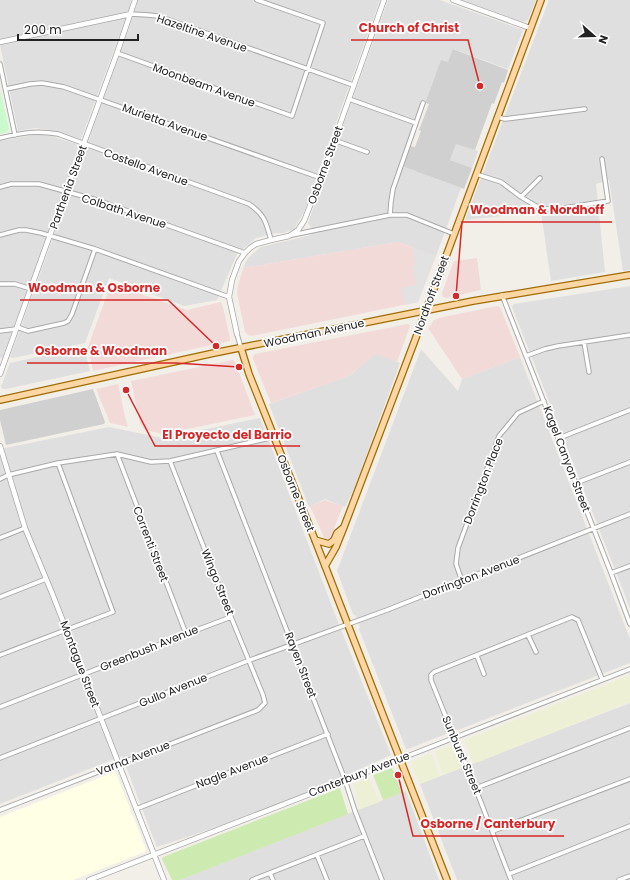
<svg xmlns="http://www.w3.org/2000/svg" width="630" height="880" viewBox="0 0 630 880" font-family="Poppins,sans-serif">
<rect width="100%" height="100%" fill="#f2efe9"/>
<path fill="#e0dfdf" d="M0 0H131L130 7 81 139 56 131 36 128 18 131 0 45Z
M138 0H380L304 212 294 229 284 233H276L256 238 237 254 217 300 184 306 109 278 85 343 13 358 10 357 55 232 129 28Z
M388 0H440L523 30 508 69 454 49 441 84 433 81 403 166 461 188 436 256 398 242 243 268 248 258 256 251 261 247 311 235V227L308 223Z
M462 0H536L528 20 523 22Z
M549 0H630V270L623 271 609 180 596 184 605 272 551 281 541 212 465 220Z
M38 134 51 136 76 144 79 148 3 358H0V141Z
M456 143 478 151 472 168 450 160Z
M630 286V608L512 307 514 304Z
M84 347 90 371 6 389H3L1 387 10 363Z
M421 349 458 391 462 379 520 357 630 639V663L458 730 456 729 447 733 446 734 408 749H406L359 629 360 627 356 616 353 614 337 571Z
M375 353 400 363 354 489 345 507 325 499 309 507 269 404 351 375Z
M260 418 338 622 391 755 322 786 223 825 157 847 156 845 122 756 0 804V450L5 448 109 427 163 438Z
M630 703V880H457L420 784Z
M406 791 439 880H180L360 809Z"/>
<path fill="#f2dad9" d="M398 242 436 256 418 302 251 336 248 335 245 332 237 293 238 286 243 268Z
M477 258 481 290 446 298 443 297 442 295V293L454 261Z
M115 285 187 310 221 302 223 307 230 338V341L93 371 88 347 109 289 111 286Z
M497 306 500 307 520 357 462 379 428 328 430 326 434 320 443 317Z
M408 324 410 326 397 362 376 354 349 376 271 403 253 359V357L255 354Z
M233 360 235 362 255 415 163 434 145 430 140 423 131 381Z
M118 384 125 417 128 427 110 423 96 389Z
M325 500 343 506 330 539 328 540H325L310 506Z"/>
<path fill="#ffffe5" d="M114 772 116 773 146 849 145 852 73 880H0V817Z"/>
<path fill="#d0d0d0" d="M453 49 508 70 504 83 502 82 494 104 492 103 475 150 456 144 450 160 472 168 464 189 402 166 410 146 415 147 421 131 419 130 429 104 425 103 441 60 448 62Z
M93 389 105 422 104 424 6 445 0 420V410Z"/>
<path fill="#eef0d5" d="M630 675V702L473 764 464 740Z
M451 746 463 767 443 775 435 751Z
M431 753 440 776 420 784 411 763 412 761Z
M369 778 380 802 360 809 353 784Z"/>
<path fill="#cdebb0" d="M392 768 402 793 383 800 373 775Z
M340 788 348 814 180 880H172L162 859 163 857Z"/>
<path fill="#c8facc" d="M0 90 9 129 7 132 0 134Z"/>
<path fill="#e2e2e2" d="M415 248 435 256 418 302 405 305 401 288 413 285 417 286 413 267 416 262 413 249Z"/>
<g fill="none" stroke-linecap="round" stroke-linejoin="round">
<defs>
<path id="minor" d="M131 14 148 15 158 16 353 85
M117 53 292 116 323 23 257 0
M0 64 15 135
M6 89 30 84 42 83 64 87 321 178
M349 99 416 123
M497 117 505 119 585 109
M0 138C22 133 36 130 58 134L249 204C265 215 266 222 271 240
M334 140 367 152
M476 174 501 182 521 197 536 206 547 209H558L608 201 602 159
M0 187 11 184H39L97 200 245 253
M521 197 540 178
M390 215 391 202 393 189 423 103
M0 235 19 230H26L41 233 95 249 229 297
M292 235 390 215H407L454 234
M0 284H15L31 289
M502 295 611 573 630 624
M17 327 28 331 64 323 68 321 72 314 95 249
M0 331 16 329
M237 334 241 348
M584 342 589 372
M526 356 545 349 558 346 630 335
M559 438 630 410
M217 451 345 780 355 811 382 880
M117 454 186 634
M0 479 8 475 58 463 117 454 151 462 170 461 274 437
M576 483 630 462
M0 538 25 528
M611 573 630 566
M462 581 456 564 458 548 499 436 518 413 544 401
M0 597 46 579
M528 635 536 652
M0 655 113 612 58 463
M477 656 484 674
M0 707 186 634 231 617
M0 758 250 660 387 610 630 514
M400 759 630 669
M476 788 630 728
M136 809 328 734
M0 810 258 710 265 703 263 695 231 617 170 461
M493 831 630 779
M317 855 327 880
M270 873 273 880
M509 874 630 826
M252 880 364 836
M511 880 463 756 454 737 431 680V675L434 672 572 617 578 620 602 679
M619 880 630 876"/>
<path id="tertiary" d="M453 0 530 28
M0 42 131 14
M237 334 229 297 232 280 239 261 245 253 250 248 256 244 271 240 289 236 298 230 304 221 321 178 384 0
M0 374 50 235 66 192 117 53 135 0
M0 446 25 528 52 593 164 880
M89 880 400 759"/>
<path id="primary" d="M241 348 249 374 265 414 315 540 447 880
M0 400 214 353 473 301 630 275
M315 540 329 544 334 540 337 533 344 527
M325 566 336 547 344 527 415 340 541 0"/>
</defs>
<use href="#minor" stroke="#a9a9a9" stroke-width="5.5"/>
<use href="#tertiary" stroke="#a9a9a9" stroke-width="6"/>
<use href="#primary" stroke="#a06b00" stroke-width="8"/>
<use href="#minor" stroke="#fff" stroke-width="3.5"/>
<use href="#tertiary" stroke="#fff" stroke-width="4.5"/>
<use href="#primary" stroke="#fcd6a4" stroke-width="5.5"/>
</g>
<g text-anchor="middle" stroke-width="3.5" stroke-linejoin="round" paint-order="stroke">
<g font-size="11" fill="#222" stroke="#fff">
<text transform="translate(202 33) rotate(19)" y="4">Hazeltine Avenue</text>
<text transform="translate(204 85) rotate(20)" y="4">Moonbeam Avenue</text>
<text transform="translate(165 122) rotate(20)" y="4">Murietta Avenue</text>
<text transform="translate(325 165) rotate(-70)" y="4">Osborne Street</text>
<text transform="translate(146 167) rotate(20)" y="4">Costello Avenue</text>
<text transform="translate(68 187) rotate(-70)" y="4">Parthenia Street</text>
<text transform="translate(124 211) rotate(18)" y="4">Colbath Avenue</text>
<text transform="translate(431 295) rotate(-70)" y="4">Nordhoff Street</text>
<text transform="translate(314 333) rotate(-12)" y="4">Woodman Avenue</text>
<text transform="translate(567 459) rotate(69)" y="4">Kagel Canyon Street</text>
<text transform="translate(483 481) rotate(-69)" y="4">Dorrington Place</text>
<text transform="translate(296 493) rotate(68)" y="4">Osborne Street</text>
<text transform="translate(151 544) rotate(69)" y="4">Correnti Street</text>
<text transform="translate(471 577) rotate(-21)" y="4">Dorrington Avenue</text>
<text transform="translate(218 582) rotate(68)" y="4">Wingo Street</text>
<text transform="translate(149 648) rotate(-22)" y="4">Greenbush Avenue</text>
<text transform="translate(80 664) rotate(69)" y="4">Montague Street</text>
<text transform="translate(301 665) rotate(69)" y="4">Rayen Street</text>
<text transform="translate(173 690) rotate(-22)" y="4">Gullo Avenue</text>
<text transform="translate(462 755) rotate(67)" y="4">Sunburst Street</text>
<text transform="translate(133 758) rotate(-21)" y="4">Varna Avenue</text>
<text transform="translate(232 771) rotate(-21)" y="4">Nagle Avenue</text>
<text transform="translate(359 774) rotate(-21)" y="4">Canterbury Avenue</text>
</g>
</g>
<path fill="none" stroke="#d62828" stroke-width="1.5" d="M480 86L468 40H351M456 296L462 222H612M216 346L168 300H20M239 367L175 363H27M126 390L155 446H300M398 775L413 836H564"/>
<g fill="#d62828" stroke="#fff" stroke-width="1.5">
<circle cx="480" cy="86" r="4"/>
<circle cx="456" cy="296" r="4"/>
<circle cx="216" cy="346" r="4"/>
<circle cx="239" cy="367" r="4"/>
<circle cx="126" cy="390" r="4"/>
<circle cx="398" cy="775" r="4"/>
</g>
<g font-size="12" text-anchor="middle" font-weight="bold" fill="#d62828" stroke="#fff" stroke-width="3.5" stroke-linejoin="round" paint-order="stroke">
<text x="409" y="32">Church of Christ</text>
<text x="537" y="214">Woodman &amp; Nordhoff</text>
<text x="94" y="292">Woodman &amp; Osborne</text>
<text x="101" y="355">Osborne &amp; Woodman</text>
<text x="227" y="439">El Proyecto del Barrio</text>
<text x="488" y="828">Osborne / Canterbury</text>
</g>
<g transform="translate(594 36) rotate(110)" stroke="#ffffff" stroke-width="3" paint-order="stroke">
<path d="M0-3L7 15L0 10L-7 15Z" fill="#222222"/>
<text y="-6" font-size="11" font-weight="bold" text-anchor="middle" fill="#222222">N</text>
</g>
<path d="M18 34v6h120v-6" fill="none" stroke="#222222" stroke-width="2"/>
<text x="24" y="34" font-size="12" fill="#222222" stroke="#ffffff" stroke-width="3" paint-order="stroke">200 m</text>
</svg>
